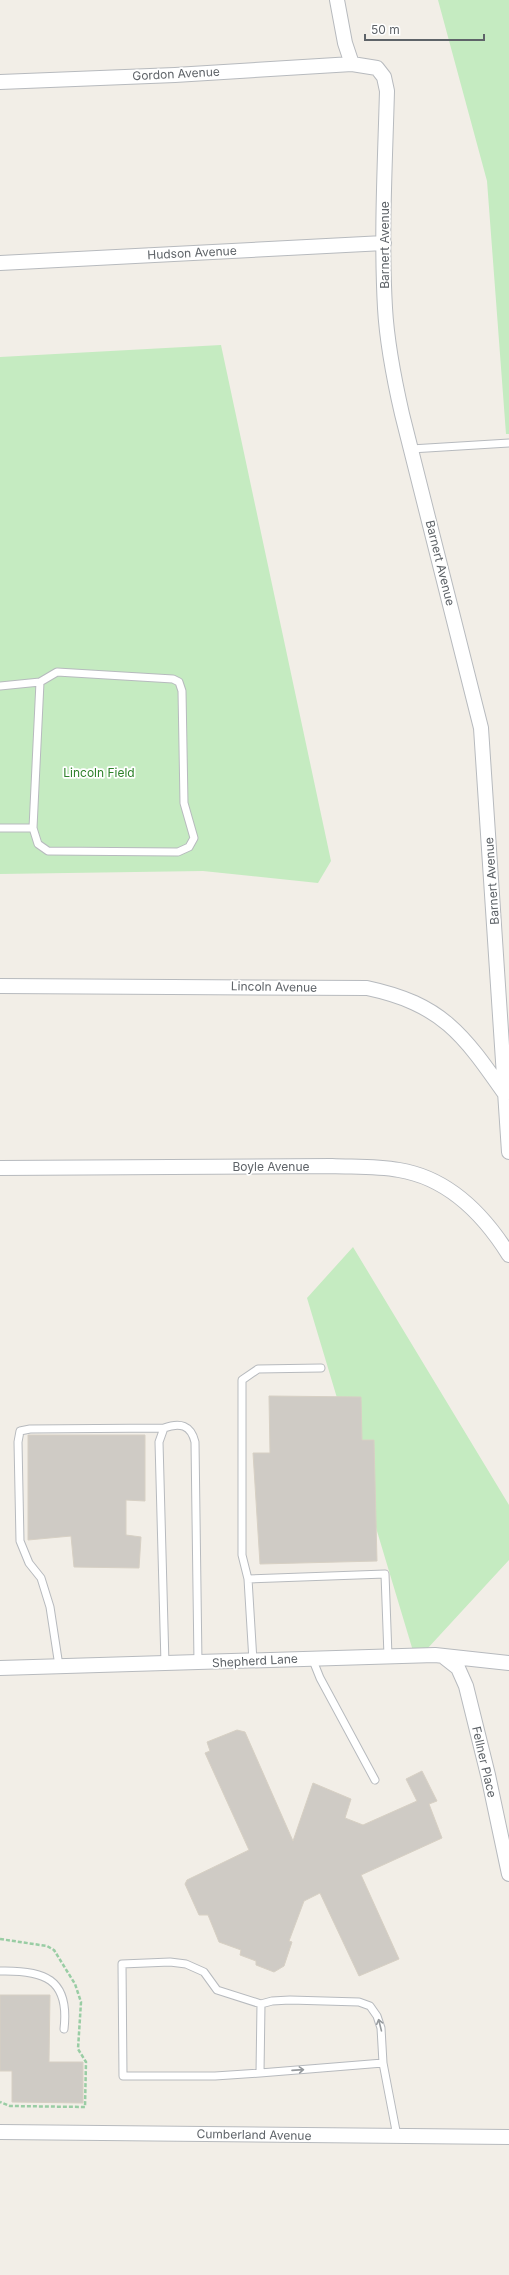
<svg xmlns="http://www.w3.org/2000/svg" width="509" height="2275" viewBox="0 0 509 2275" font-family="Inter,sans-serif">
<rect width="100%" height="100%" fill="#f2eee7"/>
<path fill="#c5ebc1" d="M438 0H509V434H506L487 181Z
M221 345 331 861 318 883 203 871 0 874V357Z
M353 1247 509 1505V1560L416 1661 307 1298Z"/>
<path fill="#cfcbc5" stroke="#d7d0c4" d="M269 1396 361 1397 362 1440H374L377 1561 260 1564 253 1453H270Z
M28 1435H145V1501L126 1500V1535L141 1537 139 1568 74 1567 71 1536 28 1540Z
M237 1730 245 1732 293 1841 313 1783 351 1799 345 1818 363 1825 417 1801 406 1779 422 1771 437 1801 429 1804 442 1838 361 1875 399 1959 359 1976 320 1893 304 1901 289 1941 292 1942 284 1966 274 1972 256 1965V1961L240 1955 241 1950 219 1942 208 1915H199L185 1884 187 1880 249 1850 205 1753 210 1751 207 1742Z
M0 1995H50L49 2062H83V2103L12 2102V2071H0Z"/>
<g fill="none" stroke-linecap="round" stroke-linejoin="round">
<defs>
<path id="service" d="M411 449 509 443
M0 686 40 682 33 828H0
M33 828 38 844 48 851 178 852 189 847 194 838 184 803 182 691 179 682 173 679 57 672 40 682
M248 1579 242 1555V1380L258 1369 321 1368
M312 1658 320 1678 375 1780
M253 1661 248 1579 385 1574 388 1656
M165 1664 159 1442 164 1428C180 1422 191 1425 195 1442L198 1663
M59 1666 50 1607 41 1578 29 1563 20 1541 18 1442 20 1431 30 1429 164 1428
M0 1971C43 1970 70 1978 64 2029
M261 2004 260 2073 215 2076H123L122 1964 170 1962 186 1964 204 1972 217 1990 261 2004 272 2001 290 2000 359 2002 370 2006 377 2016 381 2028 383 2063 397 2136
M260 2073 383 2063"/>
<path id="minor" d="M337 0 345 43 352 64 377 68 384 77 387 91C385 164 381 236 385 308 387 344 394 379 402 414L481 728 509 1152
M0 82 175 75 352 64
M0 263 384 243
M0 986 367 988C442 1004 463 1034 505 1094
M0 1168 332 1166C355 1167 377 1166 399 1170 448 1178 484 1215 509 1255
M444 1657 458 1668 466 1686 488 1775 509 1874
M0 1668 435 1655 509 1663
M0 2132 509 2137"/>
</defs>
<use href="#service" stroke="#b7babe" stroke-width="9"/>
<use href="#minor" stroke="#b7babe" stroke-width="16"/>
<path stroke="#99cda4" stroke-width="2.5" stroke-dasharray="4 2" stroke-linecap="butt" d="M0 1939 47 1946 54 1950 75 1984 81 2002 78 2049 86 2062 85 2107 10 2106 0 2102"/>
<use href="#service" stroke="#fff" stroke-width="7"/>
<use href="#minor" stroke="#fff" stroke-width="14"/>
</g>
<defs><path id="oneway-shaft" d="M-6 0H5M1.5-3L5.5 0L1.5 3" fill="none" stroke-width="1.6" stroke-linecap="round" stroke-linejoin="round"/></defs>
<g stroke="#969a9d">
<use href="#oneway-shaft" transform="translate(380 2025) rotate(-104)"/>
<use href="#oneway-shaft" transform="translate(298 2070) rotate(-4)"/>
</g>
<g text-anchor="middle" stroke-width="3.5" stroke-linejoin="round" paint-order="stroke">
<g font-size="12" fill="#5e6368" stroke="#fff">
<text transform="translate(176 74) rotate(-3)" y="4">Gordon Avenue</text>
<text transform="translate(385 245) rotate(-90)" y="4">Barnert Avenue</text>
<text transform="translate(192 253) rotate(-3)" y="4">Hudson Avenue</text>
<text transform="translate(440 563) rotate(76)" y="4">Barnert Avenue</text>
<text transform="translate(492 881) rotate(-94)" y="4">Barnert Avenue</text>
<text transform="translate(274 987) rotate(1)" y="4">Lincoln Avenue</text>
<text x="271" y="1171">Boyle Avenue</text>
<text transform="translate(255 1661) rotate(-3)" y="4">Shepherd Lane</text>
<text transform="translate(484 1762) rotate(77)" y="4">Fellner Place</text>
<text transform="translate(254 2135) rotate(1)" y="4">Cumberland Avenue</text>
</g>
<g font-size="12" fill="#2e812b" stroke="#fff">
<text x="99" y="777">Lincoln Field</text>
</g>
</g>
<path d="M365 34v6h119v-6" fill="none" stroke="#5e6368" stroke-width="2"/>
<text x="371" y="34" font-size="12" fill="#5e6368" stroke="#ffffff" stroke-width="3" paint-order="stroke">50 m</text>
</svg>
